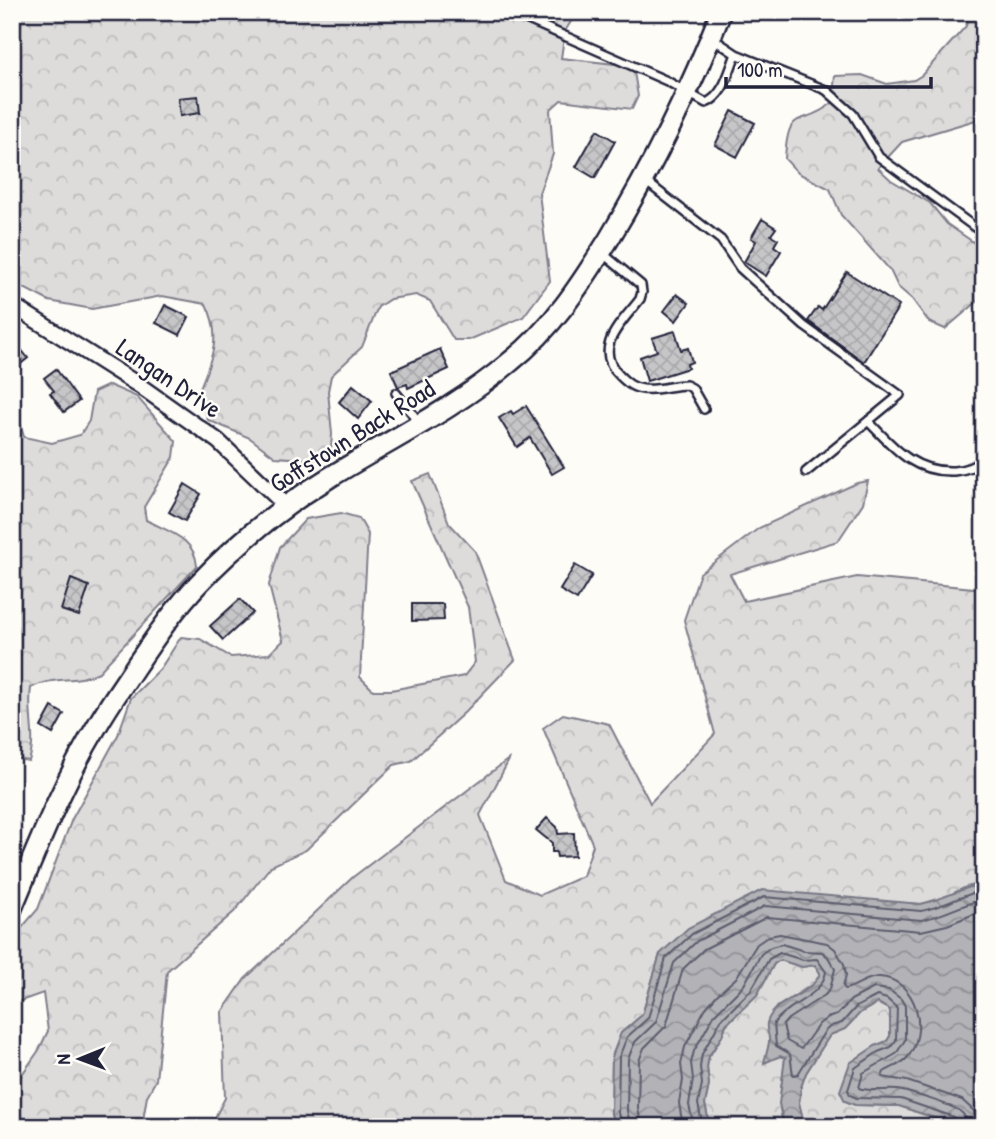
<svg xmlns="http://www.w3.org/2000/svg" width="996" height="1139" viewBox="0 0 996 1139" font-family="'Patrick Hand',sans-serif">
<defs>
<pattern id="forest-crowns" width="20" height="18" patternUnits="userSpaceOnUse" patternTransform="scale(1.75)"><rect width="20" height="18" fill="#dddcdb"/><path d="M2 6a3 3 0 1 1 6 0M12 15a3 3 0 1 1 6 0" fill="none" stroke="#bdbcbd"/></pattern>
<pattern id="water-waves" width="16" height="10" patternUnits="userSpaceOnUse" patternTransform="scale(1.75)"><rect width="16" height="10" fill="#b2b2b7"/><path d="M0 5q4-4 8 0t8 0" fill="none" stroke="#909096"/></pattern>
<pattern id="building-cross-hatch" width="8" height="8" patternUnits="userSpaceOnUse" patternTransform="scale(1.75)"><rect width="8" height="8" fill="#c6c6c8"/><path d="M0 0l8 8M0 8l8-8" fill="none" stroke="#aaaaad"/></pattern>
</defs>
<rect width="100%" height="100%" fill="#fdfcf7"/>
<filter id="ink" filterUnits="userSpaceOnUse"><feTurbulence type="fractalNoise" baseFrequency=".0143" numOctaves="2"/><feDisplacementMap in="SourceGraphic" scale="14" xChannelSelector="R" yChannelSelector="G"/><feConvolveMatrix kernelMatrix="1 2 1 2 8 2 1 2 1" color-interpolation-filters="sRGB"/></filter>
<g filter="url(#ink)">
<path fill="url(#forest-crowns)" stroke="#807f8b" stroke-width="2" d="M12 12H577L565 31 561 58 633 66 638 96 632 109 561 100 550 110 553 154 539 193 550 281 523 317 469 340H454L430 301 416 295 390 299 378 307 362 347 331 376 328 391 332 434 331 449 321 460 275 457 250 438 208 420 198 393C211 360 223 338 206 304L162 296 92 309 49 301 12 282Z
M969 12H984V116L979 119 902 142 878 168 891 180 930 203 947 224 976 244 984 253V296L945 329 929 322 912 299 898 287 890 270 841 215 830 189 798 173 785 159C788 104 801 129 832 103L835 76 862 75 887 84 914 80 922 75 966 26Z
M109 385 137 397 176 441 174 457 144 507 146 520C169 532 195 538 197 566L99 672C76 684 54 675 31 688 27 713 37 737 29 761L12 758V406L16 408 24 437 52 443 80 435 89 421 94 392Z
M430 474 449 523 475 551 515 660 465 712 411 761 394 765 306 850 271 866 235 911 167 971 156 1080 147 1096 142 1127H12V1084L16 1083 39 1050 48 1031 43 993 12 1004V939L38 909 72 819 118 735 131 698 160 669 181 637 200 639 231 657 269 654 283 641 269 585 280 547 306 519 341 513 359 518 368 534 360 677 373 690H391L464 676 475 662 468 607 412 481Z
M868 481 863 503 838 541 730 574 744 601 857 577 984 589V883L966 887 940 900 921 904 859 900 660 954 642 1015 621 1033 612 1056 611 1114 616 1127H210L225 1098 222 1012 245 979 353 877 510 758 480 815 506 880 540 895 583 876 593 845 543 728 563 714 609 724 650 803 715 734 684 620 700 573 759 528 857 483Z
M780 960 802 967 815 965 820 973 816 982 777 1007 765 1062 780 1056 785 1057C784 1081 774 1104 785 1127H710L705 1104 709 1085 707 1067 709 1057 722 1036 726 1025 757 995 774 964Z
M877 1003 890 1010V1036L887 1041 875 1046 845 1101 855 1105 899 1106 961 1127H805L799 1103 801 1087 806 1073 830 1035 845 1029 860 1013Z"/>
<path fill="url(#water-waves)" stroke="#787885" stroke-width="2" d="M984 883V1124L982 1126 961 1127 899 1106 855 1105 845 1101 840 1091 850 1063 875 1046 887 1041 890 1036V1010L878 1003 860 1013 845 1029 830 1035 806 1073 801 1087 799 1103 805 1127H785L779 1104 785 1058 780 1056 764 1063C765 1056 769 1048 769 1041 770 1033 764 1029 768 1020 778 997 811 997 820 973L815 965 802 967 780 960 774 964 757 995 726 1024 722 1036 709 1056 707 1067 709 1085 705 1104 710 1127H616L611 1114 612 1057 621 1033 642 1015 660 954 688 928 762 890 921 904C943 899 962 888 984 883Z"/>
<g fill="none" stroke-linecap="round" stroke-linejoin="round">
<path stroke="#5c5c6d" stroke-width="2" d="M622 1127 618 1113 619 1057 627 1037 648 1018 666 958 692 934 764 897 921 911C943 907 962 895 984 890
M631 1127 627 1111 628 1059 635 1042 656 1022 674 963 697 941 765 906 921 920C944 916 962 904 984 899
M642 1127 638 1109 639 1061 644 1048 666 1026 683 969 704 949 767 917 921 931 947 925 984 910
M683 1127 679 1103 683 1080 681 1064 685 1047 705 1009 717 995 736 978 757 944 769 936 780 934 827 943 835 949 844 964 846 975 843 986 845 989C857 987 867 976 880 977 918 980 929 1032 907 1058 901 1065 891 1067 884 1072L882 1077 907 1081 962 1100 974 1111 978 1127
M694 1127 689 1105 693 1079 691 1063 694 1051 714 1015 744 985 761 954 771 947 782 944 804 951 822 952 828 957 835 969 830 989 825 995 788 1019 783 1025 787 1041 801 1049 819 1024 827 1018 837 1015 851 1000 874 988 889 990 901 999 905 1006V1040L896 1054 863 1073 859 1088C869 1092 885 1089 897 1090 907 1091 955 1106 961 1112 966 1116 967 1121 967 1127
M703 1127 698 1104 702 1084 700 1067 702 1054 721 1020 751 990 769 959 780 953 803 960 817 959 826 972C821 998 789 1002 774 1023L776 1046 790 1054 793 1075 798 1074 825 1031 831 1026 842 1023 856 1007 877 996 887 999 897 1008 896 1040 891 1047 878 1052 855 1068 848 1090 850 1095 857 1098 901 1099 954 1117 958 1121V1127"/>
</g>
<path fill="url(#building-cross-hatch)" stroke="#22223b" stroke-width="2" d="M198 96 200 113 180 116 178 98Z
M732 111 755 123 737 157 715 145Z
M597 130 615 141 595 178 576 167Z
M762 219 776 228 771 235 778 239 774 246 781 251 766 276 744 262 756 241 751 238Z
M847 272 899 306 864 362 808 321 818 307 822 310Z
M677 294 689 303 676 321 664 311Z
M165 305 189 317 180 335 156 323Z
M675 331 681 350 688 348 692 362 687 364 688 368 647 381 640 357 657 351 652 338Z
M12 338 28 358 12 371Z
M440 349 449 369 408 388 407 384 398 387 391 371Z
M56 369 79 401 64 412 50 393 54 391 44 378Z
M353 385 372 401 358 419 339 402Z
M526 406 564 467 552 474 530 438 517 447 499 418 511 411 513 414Z
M185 484 201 494 185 521 169 512Z
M575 565 592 575 577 600 560 590Z
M71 579 89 586 79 616 61 610Z
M240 599 253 613 223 640 210 626Z
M412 604H443L444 620 412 621Z
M52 707 64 714 53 734 41 727Z
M547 818 557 827 558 834 574 833 575 856 557 857 556 852H552V843L536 830Z"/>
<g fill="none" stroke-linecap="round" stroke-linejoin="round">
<defs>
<path id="service" d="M510 12 667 81 706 103C724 96 729 71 736 54L712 38
M736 54 826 90 853 114 879 157 984 234
M644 180 721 240 740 268 804 326 900 395 806 472
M601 252 641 285 642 292 640 299C622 323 591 348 620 376 627 383 633 388 643 389 658 391 672 385 686 385L692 388 704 409
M396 393 420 423
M868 421C894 448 914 473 954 471 965 470 976 466 984 459"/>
<path id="minor" d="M12 305 140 386 218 441 286 506"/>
<path id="secondary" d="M12 908C38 846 62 784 97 726 108 706 122 687 135 667 155 638 175 608 199 583 237 543 280 508 327 479 388 441 455 409 510 362 552 329 581 284 609 239 653 166 690 91 721 12"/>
</defs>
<use href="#service" stroke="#22223b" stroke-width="12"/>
<use href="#minor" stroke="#22223b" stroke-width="19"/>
<use href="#secondary" stroke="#22223b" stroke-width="24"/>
<use href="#service" stroke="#fdfcf7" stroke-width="7"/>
<use href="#minor" stroke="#fdfcf7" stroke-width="14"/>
<use href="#secondary" stroke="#fdfcf7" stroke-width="19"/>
</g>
</g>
<g text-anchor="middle" stroke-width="5" stroke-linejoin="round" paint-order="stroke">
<g font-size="26" fill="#22223b" stroke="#fdfcf7">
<text transform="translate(169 378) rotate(34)" y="9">Langan Drive</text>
<text transform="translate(352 436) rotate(-32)" y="9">Goffstown Back Road</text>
</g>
</g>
<rect width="996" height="1139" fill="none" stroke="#fdfcf7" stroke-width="42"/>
<rect x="21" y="21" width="954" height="1097" fill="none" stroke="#22223b" stroke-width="2.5" filter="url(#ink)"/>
<g transform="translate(80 1059) rotate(269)" stroke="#fdfcf7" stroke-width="5" paint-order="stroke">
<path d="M0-5L12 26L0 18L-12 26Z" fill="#22223b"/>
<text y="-10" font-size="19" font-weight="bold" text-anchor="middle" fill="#22223b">N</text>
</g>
<path d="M726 77v10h205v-10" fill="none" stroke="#22223b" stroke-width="3.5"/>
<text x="737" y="77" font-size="21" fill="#22223b" stroke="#fdfcf7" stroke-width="5" paint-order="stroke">100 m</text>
</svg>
